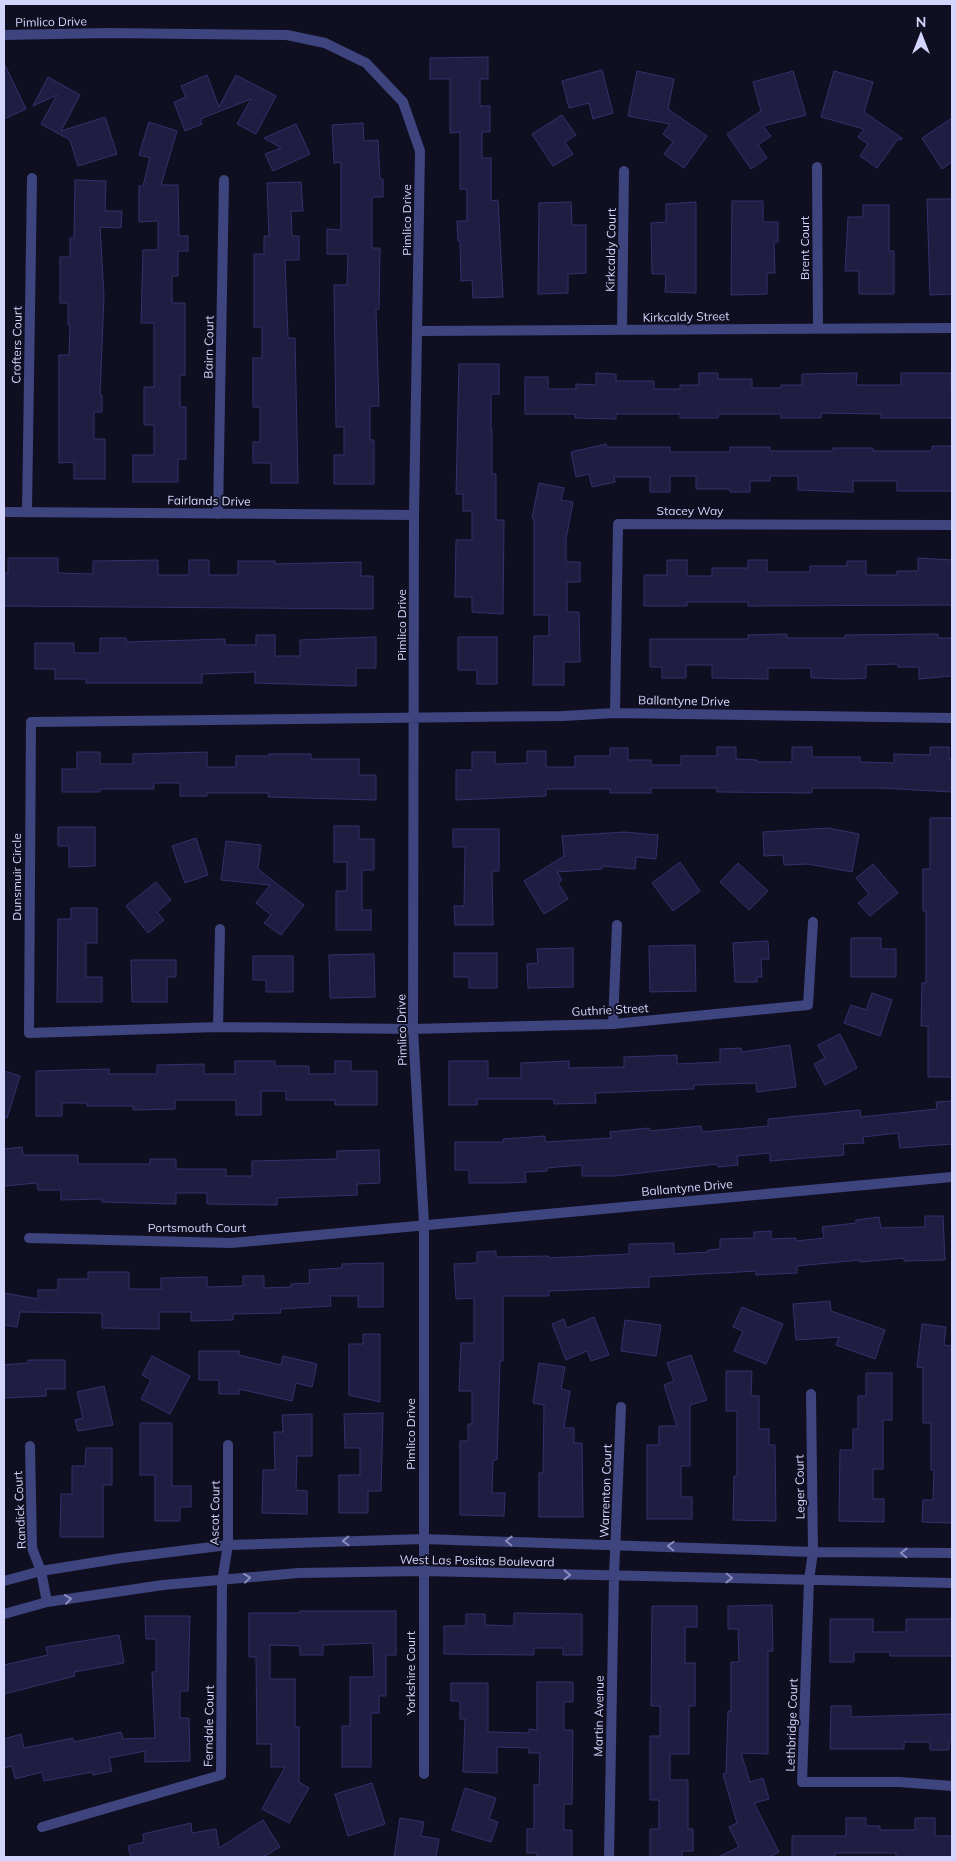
<svg xmlns="http://www.w3.org/2000/svg" width="956" height="1861" viewBox="0 0 956 1861" font-family="Mulish,sans-serif">
<rect width="100%" height="100%" fill="#100f22"/>
<path fill="#1f1d42" stroke="#34306c" d="M488 57V79H480V106H490V132H482V158H491V201L498 200 503 297 473 298 472 280 461 281 460 241H458L457 221H467V189H460V132L450 133V79H430V58Z
M4 63 26 109 4 119Z
M602 70 613 113 593 119 589 103 569 108 562 81Z
M637 71 674 79 668 109 707 136 684 168 664 154 673 142 663 134 670 124 628 116Z
M793 71 806 115 763 126 771 136 758 145 767 158 751 169 727 134 761 111 753 82Z
M834 71 873 82 864 112 902 138 901 140 898 139 877 168 860 156 868 144 858 137 864 129 821 117Z
M207 75 219 107 236 75 276 96 256 134 237 124 251 99 200 119 202 124 185 131 174 102 186 97 181 86Z
M48 77 80 95 61 131 105 117 117 154 78 166 70 140 41 124 57 95 33 106Z
M562 115 576 135 565 142 573 154 553 166 532 134Z
M952 118V162L942 169 922 138Z
M149 122 177 131 161 185H178L179 236H188V251H178V276H172V303H185V375H180V407H186V459H178V482H133V455H154V425H144V387H154V323H141L143 250H158V221L139 222V186H143L150 158 139 155Z
M363 123 364 141 378 140 380 179H383V197H372V248H380L379 309H376L379 406H370V440H374V484H334V455H344V427H336L334 285H347L348 254H327V229L341 230V162L334 163 332 125Z
M296 124 310 154 273 171 265 154 281 148 264 138Z
M75 180 106 181 105 211H122L121 228 100 227 104 296 100 395H102V412H94V439H105V479H74V462L59 463V355H69L70 325H68V303H60V257H70V238H74Z
M301 182 303 211H291L292 236H299V260H285L288 338H295L298 483H271V463H253V442H260V407H253V358H262V327H254V254H264V236H269L267 183Z
M927 199H952V294L930 295Z
M732 201H763V222H778V242H774L775 273H767V294L731 295Z
M571 202 572 225H586V273L568 274V293L538 294 539 203Z
M696 202V293L665 292 666 274H652L651 223 666 222V204Z
M863 205H889V251H894V294H859V271H845L848 217H863Z
M459 364H499V394H491V430H492V474H496V520H504L503 614 472 612V597H455L456 540H472V511H463V494H456Z
M596 373 616 374V381H654V389H680V385H699V373H718V379H752V388H781V385H802V374L857 373 856 385H901V373H951L952 418H881V414L821 413V418H781V414H718V418H680V414H616V419L575 418V414H525V377H548V389H576V384L596 385Z
M606 444 607 447H670V452H730V447H770V451H833V448H873V451H932V446H952V491H897V481H853V492L798 490V476H770V481H750V492H730V489H696V476H670V492H650V477H614L615 482 592 487 589 474 576 477 571 452Z
M539 483 564 488 561 500 573 502 566 539V562H580V582H567V612H579L580 662H564V685H533L534 636H549V615H534V519L532 518Z
M8 558H58V573L93 574V561L158 560V575H189V560H209V575H238V561H275V564L361 562V576H373V609L4 606V573H8Z
M918 558 952 560V605L748 606V602H687V606H644V575H667V560H687V576H712V568H748V560H767V572H810V566H847V561H866V575H897V571H918Z
M787 634V638H845V635L938 634V638H952V676L919 679V667H898V664L866 665V678L847 679 811 678V668H768V679L712 678V665H686V678H662V667H650V639H748V635Z
M256 635H275V656H300V640L376 637V668H356V686L255 683V672L202 674V683H86V679H55V669H35V643H74V653H100V638H126V642L225 639V645H256Z
M458 637H497V684H477V670H458Z
M717 747H736V759L757 760V762H792V747H812V757H860V762L894 763V754L930 755V747H949V759H952V792L881 788H812V793L717 792V788H651V793H610V789H546V796L456 800V770H472V752H495V764L527 763V751H546V767H575V756H610V748H628V760H651V765H681V756H717Z
M77 752H100V764H133V754L207 752V767H236V756H269V754H311V759H359V775H376V800L268 797 269 793H207V796H180V783H154V789H100V792H62V769H77Z
M930 818H952V1077H928V1026H921L922 983H926V911H923V869H930Z
M334 826H359V839H374V870H362V910H371V930H336V891H347V862H334Z
M58 827H95V866L69 867V846H58Z
M828 828 859 834 852 872 808 864 784 865 783 855 764 856 763 832Z
M453 829H499V871H492L493 925H455L454 906H464L465 847H453Z
M624 832 658 835 656 859 636 857 635 869 602 866V869L557 872 562 880 558 883 568 899 544 914 524 881 564 856 562 836Z
M196 838 208 875 185 883 172 846Z
M226 841 261 845 258 869 304 905 281 935 264 923 271 915 256 903 270 885 221 880Z
M680 862 700 891 673 911 652 883Z
M738 863 768 891 749 910 720 882Z
M873 864 898 893 870 916 858 903 869 894 856 878Z
M156 882 171 900 157 912 164 920 148 933 126 906Z
M71 908H97V943H86V977H102V1002H57L58 919H71Z
M851 938H881V949H896V977H851Z
M768 941 769 959H761L762 977H757V982H735L733 943Z
M695 945 696 991 650 992 649 946Z
M573 948V987L528 988 527 964 538 963 537 949Z
M454 953H497V988H469V977H454Z
M374 954 375 997 330 998 329 955Z
M253 956H293V992H266V980H253Z
M131 960H176V977H167V1002H132Z
M872 993 892 1000 880 1036 844 1023 851 1005 866 1010Z
M840 1034 857 1068 825 1085 814 1064 825 1058 818 1045Z
M790 1045 796 1087 757 1092 756 1083 694 1085V1089L595 1093 596 1103 554 1104V1099H477V1105H449V1061H488V1078H521V1063L569 1061V1068L624 1067V1057L677 1055V1064L720 1062V1049L741 1048 742 1052Z
M235 1061H275V1066H309V1074H335V1061H351V1071H377V1105H335V1100H286V1091H261V1115H236V1100H175V1109L133 1110V1106H87V1103H62V1116H36V1071L109 1069V1074H157V1065L204 1064V1074H235Z
M4 1071 20 1076 7 1118 4 1117Z
M952 1101V1144L900 1148 898 1133 863 1137 864 1143 843 1144 844 1155 770 1161V1153L737 1156 738 1165 718 1167 717 1164 615 1176H582V1165L547 1168V1171L525 1172 526 1182 506 1183H469V1170H455V1142H503V1139L545 1136V1142L611 1138 610 1132 649 1128 650 1131 701 1126 702 1132 768 1126V1119L860 1110 861 1117 937 1109 936 1102Z
M22 1147 23 1155H78V1164H150V1159H176V1169H226V1176H252V1161L337 1159V1151L379 1150 380 1183 357 1184V1195L277 1198V1205L207 1204V1193H176V1204L102 1202V1199L61 1200V1190H38L37 1183 4 1186V1149Z
M925 1216H943L945 1260 904 1261V1258L860 1262V1260L797 1266V1273L756 1275V1271L649 1277V1287L549 1291V1296H503V1361H500L497 1460H493L492 1493H505L504 1516 460 1515V1441H468V1424H472V1391H459L461 1343H474V1298L456 1299 454 1264 477 1263V1252L496 1251V1257L549 1256V1258L629 1254V1244L674 1243V1254L708 1252V1250L720 1249V1239L754 1238V1232L771 1231V1239L796 1238V1241L824 1238 822 1227 856 1223V1220L879 1217 881 1228 925 1227Z
M383 1263V1307H358V1296H330L331 1306 280 1309 281 1313 233 1314V1320L191 1321V1312H159V1329L102 1328V1313L20 1312 17 1327 4 1325V1293L38 1299V1290H58V1279H88V1272H129V1289H161V1278L207 1277V1287L243 1286V1276H264V1288L291 1287V1284L310 1283 309 1270 342 1268V1264Z
M830 1301 831 1311 885 1330 875 1359 836 1345 839 1337 796 1340 793 1304Z
M742 1307 783 1324 766 1364 734 1351 743 1331 733 1327Z
M594 1317 609 1355 591 1361 587 1351 566 1360 552 1324 564 1319 567 1328Z
M625 1320 661 1325 656 1356 621 1351Z
M922 1324 946 1327 944 1345 952 1346V1523L922 1522 923 1500H933L934 1470H931V1423H923V1368L917 1367Z
M363 1334H380V1402L349 1395V1344H363Z
M199 1351H239V1355L281 1365 283 1356 317 1364 312 1387 296 1383 292 1401 239 1389V1394H219V1380H199Z
M691 1355 707 1400 690 1405V1466H681V1497H692V1519H647V1445H659V1426H677L664 1385 674 1381 667 1363Z
M152 1356 190 1376 170 1414 141 1399 151 1380 142 1375Z
M28 1360H65V1389H46V1396L4 1398V1365L28 1363Z
M539 1363 565 1367 561 1389 570 1391 564 1428H574V1443H582L583 1517H539V1473H543L544 1405 533 1403Z
M726 1371H752L751 1396H759V1429H769V1445H775L776 1521 733 1520 734 1476H737V1411H726Z
M866 1373H892V1420H883V1469H873V1499H884V1522L839 1521 840 1450H853V1429H858V1396H866Z
M104 1386 113 1425 78 1431 75 1420 83 1418 77 1392Z
M383 1413 381 1491H368V1513H339V1475H360V1448H345L344 1414Z
M312 1414V1456H297L296 1490 307 1491V1514L262 1513 263 1470H275L274 1432H283L282 1415Z
M140 1423H172V1486H191V1507H180V1521H155V1475H140Z
M86 1448H112V1485H103V1537H60L61 1494H72V1466H85Z
M772 1605 773 1651H768V1754L741 1753 750 1782 763 1778 769 1799 754 1803 779 1852 769 1857H718L739 1847 729 1827 737 1823 723 1774 726 1773 728 1711H731V1662H739L738 1629H728V1606Z
M652 1606H697V1627H685V1663H695V1706H689V1754H670V1780H688V1829H693V1851H682V1857H650V1829H659V1800H650V1736H660V1706H651Z
M300 1611H396V1655H386V1696H379V1713H371V1767H342V1726H350V1677H374L373 1643 323 1645V1655H300V1646L270 1645V1679H295V1727H299V1782L309 1788 289 1823 262 1809 285 1767H271V1744H257L256 1657H249V1613H300Z
M514 1613 582 1614V1655H563V1648H534V1655L444 1654V1626H466V1614H485V1625L514 1626Z
M145 1616H190L188 1691H180V1718H189L190 1761 145 1762V1751L109 1758 112 1771 93 1775 92 1772 44 1781 42 1772 15 1779 12 1766 4 1768V1739L21 1734 24 1748 73 1738 74 1742 121 1732 123 1739 155 1738 152 1672H156V1639H146Z
M830 1619H873V1632H906V1619H952V1656H890V1652H854V1662H830Z
M119 1635 124 1663 74 1672 75 1676 4 1694V1665L48 1655 46 1647Z
M537 1682H573V1702H564V1730H573L572 1804H564V1830H572V1857H537V1853H527V1829H534V1785H539L540 1753H529V1748L497 1747V1773L463 1772 465 1719H460V1701H451V1683H488V1732L529 1733V1729L537 1730Z
M831 1706H851V1717L952 1714V1742H949V1750H930V1742H904V1749H830Z
M372 1783 385 1824 348 1836 335 1794Z
M465 1788 496 1798 489 1819 498 1822 491 1842 452 1830Z
M400 1818 424 1822 421 1836 439 1839 436 1857H394Z
M846 1818H866V1826H880V1830H915V1818H935V1836H952V1857H896V1853H835V1857H792V1836H846Z
M263 1820 280 1847 263 1857H131L128 1846 144 1842 143 1834 191 1823 192 1833 216 1829 219 1848Z"/>
<g fill="none" stroke-linecap="round" stroke-linejoin="round">
<path stroke="#3e447e" stroke-width="10" d="M4 35 107 33 287 35 325 43 366 63 403 102 420 151 414 515 413 1029 424 1224V1774
M817 167 818 328
M622 330 624 171
M419 331 952 328
M4 512 414 515
M27 512 32 178
M218 514 224 180
M615 713 618 524 952 525
M813 922 808 1005 613 1024 413 1029 218 1027 29 1033 31 722 563 716 615 713 952 718
M613 1024 617 925
M218 1027 220 929
M29 1238 231 1243 952 1177
M811 1394 813 1552 809 1580 802 1782H900L952 1786
M30 1446 32 1548 41 1571 47 1602
M4 1581 41 1571 122 1558 228 1545 423 1539 813 1552 952 1553
M4 1614 47 1602 163 1585 298 1573 423 1571 952 1583
M42 1827 221 1775 222 1581 228 1545V1445
M609 1857 614 1576 621 1407"/>
</g>
<defs><path id="oneway-chevron" d="M-2-3.5L2.5 0L-2 3.5" fill="none" stroke-width="1.6" stroke-linecap="round" stroke-linejoin="round" transform="scale(1.25)"/></defs>
<g stroke="#898cbd">
<use href="#oneway-chevron" transform="translate(346 1541) rotate(178)"/>
<use href="#oneway-chevron" transform="translate(509 1541) rotate(-179)"/>
<use href="#oneway-chevron" transform="translate(671 1546) rotate(-178)"/>
<use href="#oneway-chevron" transform="translate(904 1553) rotate(-179)"/>
<use href="#oneway-chevron" transform="translate(567 1575) rotate(1)"/>
<use href="#oneway-chevron" transform="translate(247 1578) rotate(-6)"/>
<use href="#oneway-chevron" transform="translate(729 1578) rotate(1)"/>
<use href="#oneway-chevron" transform="translate(68 1599) rotate(-8)"/>
</g>
<g text-anchor="middle" stroke-width="4" stroke-linejoin="round" paint-order="stroke">
<g font-size="12" fill="#d4d5fc" stroke="#100f22">
<text transform="translate(51 22) rotate(-1)" y="4">Pimlico Drive</text>
<text transform="translate(407 220) rotate(-90)" y="4">Pimlico Drive</text>
<text transform="translate(805 248) rotate(-90)" y="4">Brent Court</text>
<text transform="translate(611 250) rotate(-89)" y="4">Kirkcaldy Court</text>
<text transform="translate(686 317) rotate(-1)" y="4">Kirkcaldy Street</text>
<text transform="translate(17 345) rotate(-89)" y="4">Crofters Court</text>
<text transform="translate(209 347) rotate(-89)" y="4">Bairn Court</text>
<text transform="translate(209 501) rotate(1)" y="4">Fairlands Drive</text>
<text x="690" y="515">Stacey Way</text>
<text transform="translate(402 625) rotate(-90)" y="4">Pimlico Drive</text>
<text transform="translate(684 701) rotate(1)" y="4">Ballantyne Drive</text>
<text transform="translate(17 877) rotate(-90)" y="4">Dunsmuir Circle</text>
<text transform="translate(610 1010) rotate(-3)" y="4">Guthrie Street</text>
<text transform="translate(402 1030) rotate(-91)" y="4">Pimlico Drive</text>
<text transform="translate(687 1188) rotate(-5)" y="4">Ballantyne Drive</text>
<text x="197" y="1232">Portsmouth Court</text>
<text transform="translate(411 1434) rotate(-90)" y="4">Pimlico Drive</text>
<text transform="translate(800 1487) rotate(-91)" y="4">Leger Court</text>
<text transform="translate(606 1491) rotate(-88)" y="4">Warrenton Court</text>
<text transform="translate(20 1510) rotate(-93)" y="4">Randick Court</text>
<text transform="translate(215 1513) rotate(-89)" y="4">Ascot Court</text>
<text transform="translate(477 1561) rotate(1)" y="4">West Las Positas Boulevard</text>
<text transform="translate(411 1673) rotate(-90)" y="4">Yorkshire Court</text>
<text transform="translate(599 1716) rotate(-89)" y="4">Martin Avenue</text>
<text transform="translate(792 1725) rotate(-88)" y="4">Lethbridge Court</text>
<text transform="translate(209 1726) rotate(-89)" y="4">Ferndale Court</text>
</g>
</g>
<rect width="956" height="1861" fill="none" stroke="#d4d5fc" stroke-width="10"/>
<g transform="translate(921 35)" stroke="#100f22" stroke-width="4" paint-order="stroke">
<path d="M0-4L9 19L0 12L-9 19Z" fill="#d4d5fc"/>
<text y="-8" font-size="14" font-weight="bold" text-anchor="middle" fill="#d4d5fc">N</text>
</g>
</svg>
